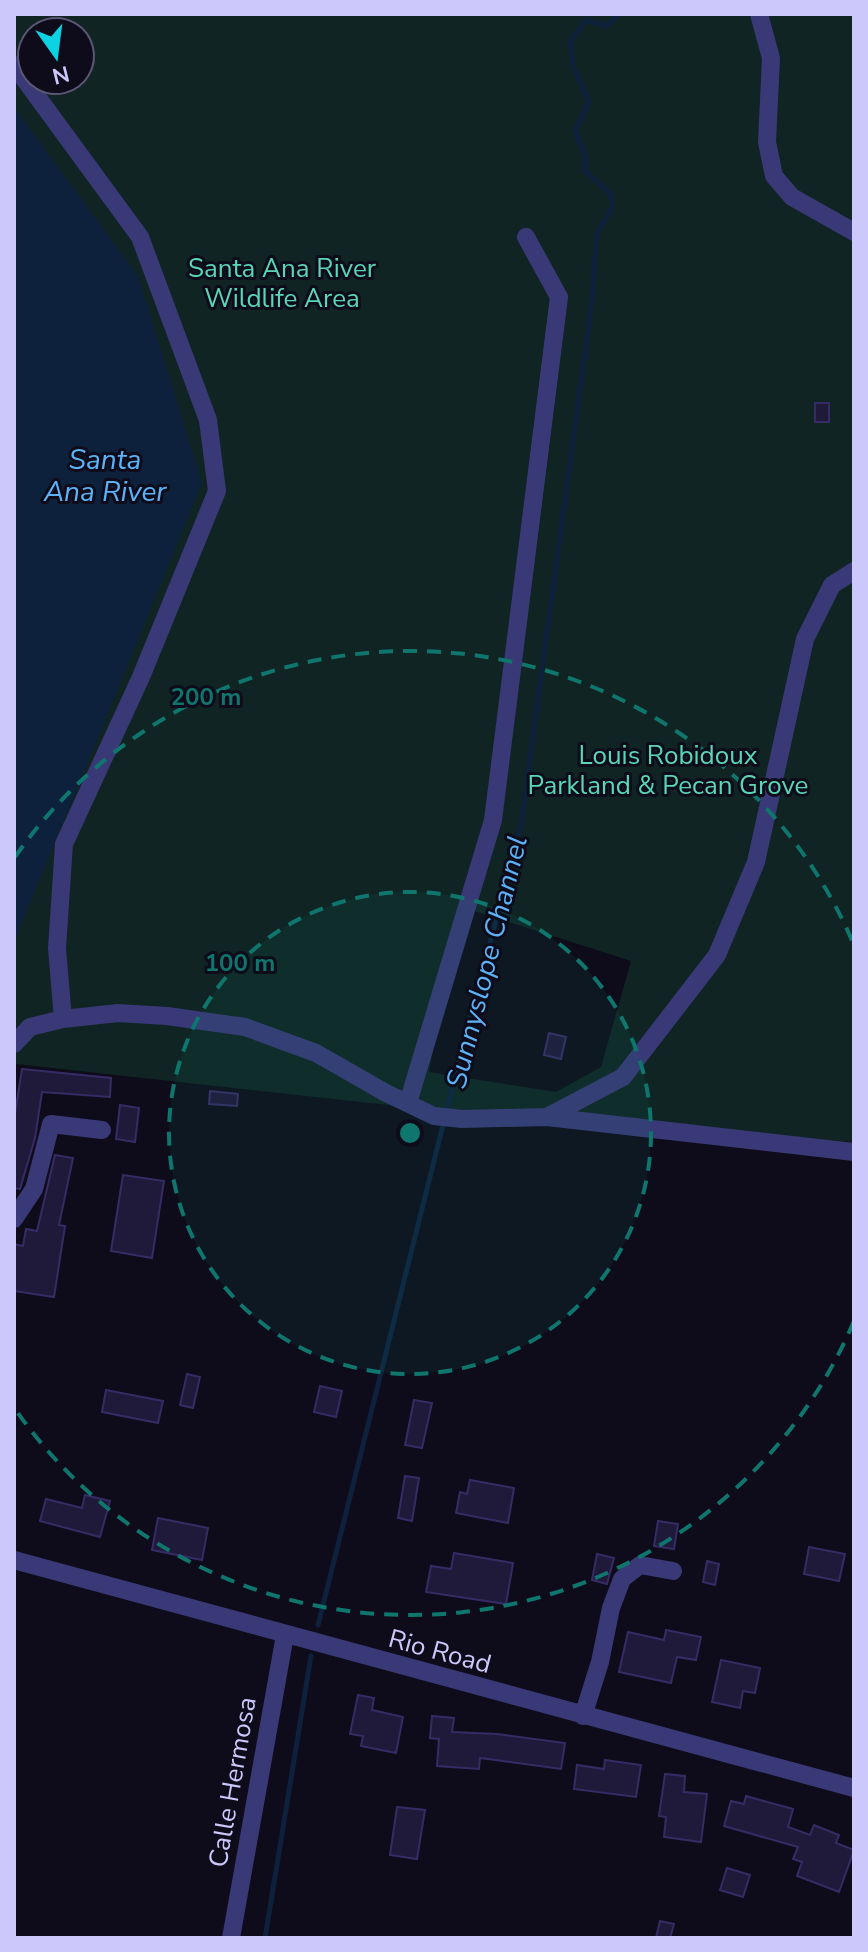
<svg xmlns="http://www.w3.org/2000/svg" width="868" height="1952" viewBox="0 0 868 1952" font-family="'Nunito Sans',sans-serif">
<rect width="100%" height="100%" fill="#0e0c1a"/>
<path fill="#0f2423" fill-rule="evenodd" d="M14 14H854V1142L425 1109 16 1064 14 1069ZM32 32H80V80H32ZM459 906 631 961 601 1067 556 1092 429 1072Z"/>
<path fill="#0d213d" d="M14 107 138 276 202 483 14 942Z"/>
<g fill="none" stroke-linecap="round" stroke-linejoin="round">
<path stroke="#0d213d" stroke-width="5" d="M446 1112 521 824 592 301 597 233 612 208 611 194 584 170 586 159 575 130 589 102 573 66 570 42 586 20 607 26 619 14
M318 1625 444 1121
M265 1938 311 1656"/>
</g>
<path fill="#1f193a" stroke="#362c65" stroke-width="2" d="M815 403H829V422H815Z
M549 1033 566 1037 561 1059 544 1055Z
M22 1069 111 1078 110 1097 42 1092 35 1138 20 1189 14 1188V1120Z
M210 1091 238 1094 237 1106 209 1104Z
M120 1105 139 1108 135 1142 116 1139Z
M55 1155 73 1158 59 1225 65 1226 54 1297 14 1291V1244L23 1246 26 1229 37 1231Z
M123 1175 164 1181 152 1258 111 1251Z
M187 1374 200 1377 193 1408 180 1405Z
M320 1386 342 1391 336 1417 314 1412Z
M106 1390 163 1401 158 1423 102 1412Z
M414 1400 432 1403 422 1448 405 1445Z
M405 1476 419 1478 412 1521 398 1518Z
M470 1480 514 1488 508 1523 456 1513 460 1492 467 1494Z
M85 1495 110 1501 100 1537 40 1521 46 1499 82 1508Z
M158 1518 208 1528 202 1560 152 1550Z
M658 1521 678 1524 674 1549 654 1546Z
M809 1547 845 1554 839 1581 804 1574Z
M454 1553 513 1563 506 1604 426 1592 431 1566 451 1569Z
M597 1554 614 1558 607 1584 592 1580Z
M707 1561 719 1564 715 1585 703 1582Z
M666 1630 701 1637 696 1660 677 1657 671 1683 619 1672 628 1632 664 1640Z
M721 1660 760 1668 755 1693 743 1691 740 1708 712 1702Z
M358 1695 374 1698 372 1710 403 1717 396 1753 361 1746 363 1736 350 1734Z
M432 1716 454 1718 452 1732 497 1734 565 1743 561 1769 480 1758 479 1769 437 1766 439 1739 430 1738Z
M605 1760 641 1765 636 1797 574 1789 577 1765 604 1769Z
M665 1774 685 1776 684 1792 707 1794 701 1842 664 1837 666 1817 659 1816Z
M746 1796 793 1809 788 1827 810 1835 814 1825 839 1835 836 1843 854 1850 839 1892 797 1876 802 1862 793 1859 798 1847 724 1826 731 1801 744 1804Z
M397 1807 425 1810 417 1859 390 1855Z
M727 1868 750 1875 743 1897 720 1890Z
M660 1921 674 1924 670 1938H656Z"/>
<g fill="none" stroke-linecap="round" stroke-linejoin="round">
<path stroke="#3a3977" stroke-width="18" d="M759 14 771 58 767 142 774 176 792 197 854 232
M14 65 140 237 208 420 217 491 141 677 64 844 57 948 63 1019
M14 1044 30 1027 63 1019 118 1013 167 1016 245 1027 316 1053 386 1093 434 1116 462 1119 547 1117 623 1077 717 955 756 862 805 639 832 585 854 571
M408 1103 493 820 559 297 526 237
M547 1117 854 1152
M14 1219 34 1189 51 1124 102 1130
M14 1560 854 1788
M583 1716 600 1662 611 1608 622 1579 640 1565 673 1571
M231 1938 285 1635"/>
</g>
<circle cx="410" cy="1133" r="241" fill="#0f766e" fill-opacity=".12"/>
<g fill="none" stroke="#0f766e" stroke-width="4" stroke-dasharray="14 10">
<circle cx="410" cy="1133" r="241"/>
<path d="M854 1321A482 482 0 0 1 15 1409M15 857A482 482 0 0 1 854 945"/>
</g>
<g text-anchor="middle" stroke-width="6" stroke-linejoin="round" paint-order="stroke">
<g font-size="26" fill="#59d7b5" stroke="#0e0c1a">
<text x="282" y="277">Santa Ana River<tspan x="282" dy="30">Wildlife Area</tspan></text>
<text x="668" y="764">Louis Robidoux<tspan x="668" dy="30">Parkland &amp; Pecan Grove</tspan></text>
</g>
<g font-size="26" fill="#cdc8fc" stroke="#0e0c1a">
<text transform="translate(440 1651) rotate(15)" y="9">Rio Road</text>
<text transform="translate(232 1782) rotate(-80)" y="9">Calle Hermosa</text>
</g>
<g font-size="28" font-style="italic" fill="#5bb2f7" stroke="#0e0c1a">
<text x="105" y="469">Santa<tspan x="105" dy="32">Ana River</tspan></text>
<text transform="translate(486 962) rotate(-76)" y="10">Sunnyslope Channel</text>
</g>
</g>
<circle cx="410" cy="1133" r="12" fill="#0f766e" stroke="#0e0c1a" stroke-width="4"/>
<g font-size="24" text-anchor="middle" font-weight="bold" fill="#0f766e" stroke="#0e0c1a" stroke-width="6" stroke-linejoin="round" paint-order="stroke">
<text x="206" y="705">200 m</text>
<text x="240" y="971">100 m</text>
</g>
<rect width="868" height="1952" fill="none" stroke="#cdc8fc" stroke-width="32"/>
<g transform="translate(56 56) rotate(166)"><circle r="38" fill="#0e0c1a" stroke="#5a5774" stroke-width="2"/>
<path d="M0-6L14 30L0 20L-14 30Z" fill="#0cd3e4"/>
<text y="-12" font-size="22" font-weight="bold" text-anchor="middle" fill="#cdc8fc">N</text>
</g>
</svg>
